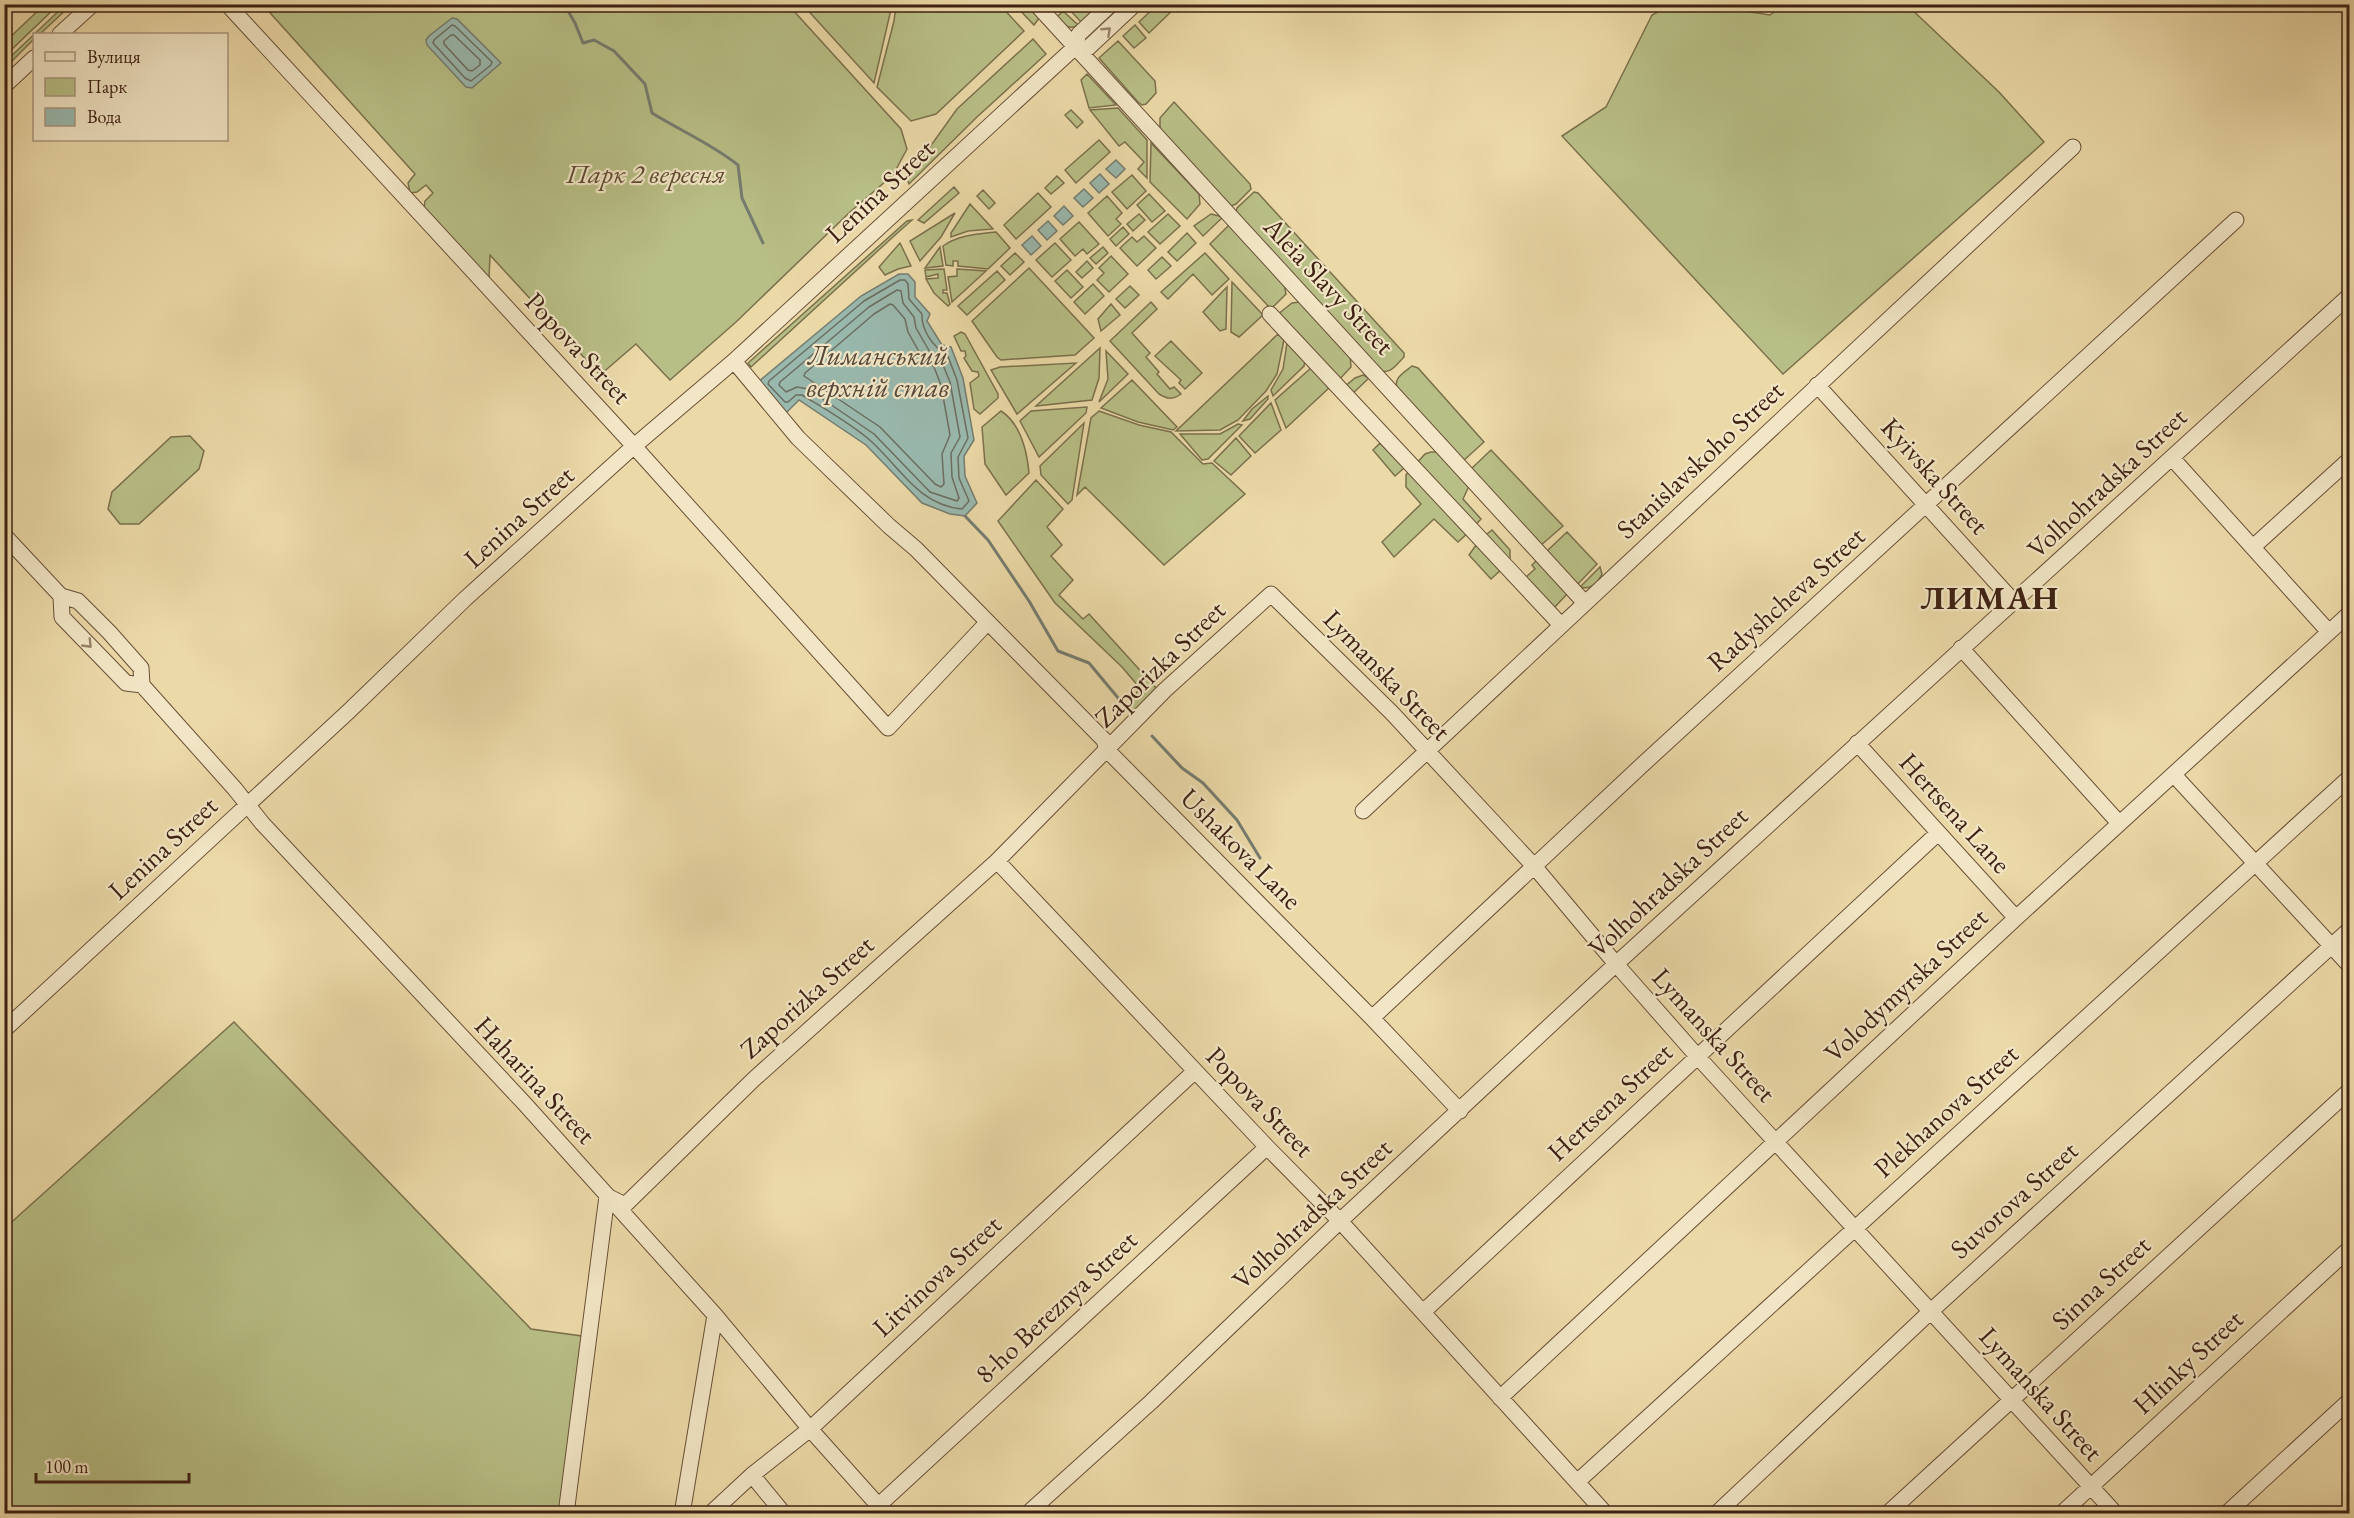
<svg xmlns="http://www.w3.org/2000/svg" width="2354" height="1518" viewBox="0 0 2354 1518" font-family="'EB Garamond',serif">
<rect width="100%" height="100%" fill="#ebd9a7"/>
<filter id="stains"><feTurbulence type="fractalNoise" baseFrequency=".00333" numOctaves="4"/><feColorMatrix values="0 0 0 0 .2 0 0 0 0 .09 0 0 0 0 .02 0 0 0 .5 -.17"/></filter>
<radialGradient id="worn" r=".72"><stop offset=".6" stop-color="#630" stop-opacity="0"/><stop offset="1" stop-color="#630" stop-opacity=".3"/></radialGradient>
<path fill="#b8bf86" stroke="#7b704c" stroke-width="1.5" d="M45 4 54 5 56 7 11 50 5 42Z
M66 4 71 5 40 34H34V39L5 68V62Z
M1158 4 1174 5 1176 7 1149 33 1139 22Z
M263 5H773L775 9H792L901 129 907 149 893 175 850 212 736 322 670 380 636 344 600 375 490 255 489 279 424 209 425 201 433 193 426 185 417 192 410 193 408 183 415 174Z
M803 5H892L874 83Z
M896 5H1000L1024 31 936 114 911 121 877 87 894 21Z
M1015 5H1026L1039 18 1034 25Z
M1070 5H1086L1093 11 1081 22 1067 7Z
M1907 5 1999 92 2044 142 1783 374 1562 136 1606 107 1652 15 1672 4 1705 5 1770 15 1783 5Z
M1063 11 1078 25C1069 31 1063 24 1056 18Z
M1135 25 1146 38 1134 48 1123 36Z
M1033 39 1046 54 977 117 909 184 907 179 957 109Z
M1118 41 1155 81 1156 93 1146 104 1142 105 1138 102 1099 58Z
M1087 74 1116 105 1089 108 1081 80Z
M1174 102 1250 184 1251 189 1236 204 1231 206 1227 203 1160 129V118Z
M1118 108 1147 140V178L1138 169 1144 162 1125 142 1119 146 1090 110Z
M1071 110 1083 122 1077 128 1065 115Z
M1099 140 1110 152 1076 183 1065 170Z
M1151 143 1199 194 1200 204 1187 219 1150 182Z
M1132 175 1146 191 1127 209 1112 192Z
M1057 176 1064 183 1051 194 1045 188Z
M954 187 959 193 924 223 918 220Z
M983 190 995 203 989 209 977 196Z
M1254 192 1258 193 1404 353V357C1395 366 1391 375 1377 370L1236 213 1237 208Z
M1038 193 1051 207 1016 239 1004 225Z
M1149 194 1165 211 1152 222 1137 205Z
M1107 196 1122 213 1116 219 1121 224 1108 236 1088 213Z
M970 204 993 229 968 231 951 237V233Z
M955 213 941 237 920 261 910 241Z
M1139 214 1145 220 1133 231 1127 224Z
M1168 214 1180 226 1160 244 1148 232Z
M1211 214 1223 217 1203 236 1194 226Z
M912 220 894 236 751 367 748 363 907 221Z
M1079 222 1099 244 1087 254 1083 249 1075 256 1060 239Z
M1230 224 1284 284 1286 294 1271 309 1210 244Z
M1123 227 1129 234 1116 246 1110 239Z
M996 232 1010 248 988 269 958 266V261H953V266L946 265 943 246C958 235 978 234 996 232Z
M1187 233 1196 243 1177 261 1168 252Z
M1144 236 1156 248 1137 266 1120 248 1132 237 1137 242Z
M900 243 911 266 898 269 885 275 879 267Z
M1055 243 1071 260 1052 277 1036 260Z
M940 247 943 266 925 268Z
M1103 247 1108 253 1096 264 1090 258Z
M1015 253 1024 262 1010 275 1001 266Z
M1205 253 1229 279 1212 295 1193 274 1168 299 1161 292Z
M1111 256 1128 274 1109 292 1097 280 1104 273 1099 268Z
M1162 257 1171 266 1156 279 1148 270Z
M1087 261 1093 268 1082 278 1076 272Z
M1029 268 1094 338 1075 355 1001 360 997 357 972 321Z
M944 269 947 290H943V293H947L950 304 948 306 934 293 926 279 938 278V274L926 277 925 270Z
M957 269 986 271 952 302 948 277 957 276Z
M1067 270 1083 287 1071 298 1055 281Z
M997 271 1005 280 967 315 958 306Z
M1232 282 1263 315 1239 337 1231 332Z
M1093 284 1104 296 1085 314 1074 302Z
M1130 286 1139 295 1125 308 1116 299Z
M1227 287 1226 329 1220 331 1203 312Z
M1151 302 1157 309 1132 333 1150 353 1146 357 1159 372 1157 374 1170 389 1174 387 1181 394C1173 400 1167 399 1159 394L1110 341Z
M1300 302 1350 355 1351 367 1337 382 1277 315 1292 303Z
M1111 304 1120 315 1101 331 1098 319Z
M961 332 965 334 998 394V398L980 414 974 409 970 383 979 376 978 372 972 371 964 358 966 356 965 351H961L954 336Z
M1278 334 1284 340 1277 374 1266 391 1238 420 1220 430 1176 431Z
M1171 341 1202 373 1185 389 1179 383 1181 380 1155 356Z
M1287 343 1305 361 1304 366 1273 396 1271 390 1283 369Z
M1100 348 1099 378 1092 400 1036 406Z
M1106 351 1128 374 1099 402 1108 379Z
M1076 363 1017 414 991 370 1000 367Z
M1412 366 1418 368 1484 442 1463 461 1398 390C1392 379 1403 373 1412 366Z
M1311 368 1330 387 1286 428 1275 400Z
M1363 375 1369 378 1350 396 1343 388 1355 378Z
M1132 380 1177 427 1173 430 1138 422 1101 408Z
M1268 396V399L1250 419 1243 421 1252 409Z
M1271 403 1281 430 1255 453 1239 436Z
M1087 407 1086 413 1039 457 1020 421 1031 411Z
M1001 411C1021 424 1027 451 1029 473L1006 495 985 464 982 427Z
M1099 411 1139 425 1171 432 1203 464 1212 463 1245 494 1164 565 1085 487 1077 495 1091 418Z
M1084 423 1072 500 1068 504 1041 475 1040 466Z
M1238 424 1242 425 1208 459 1202 460 1180 434H1220Z
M190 436 204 451 199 469 139 524H120L108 509 112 492 171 437Z
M1236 438 1251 456 1231 475 1214 461Z
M1380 443 1404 468 1395 476 1373 450Z
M1491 450 1563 526 1540 546 1470 470Z
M1431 452H1437L1469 486 1463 499 1481 519 1472 529 1415 465 1425 454Z
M1411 468 1469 532 1458 542 1434 519 1394 557 1382 542 1421 504 1406 487V475Z
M1036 480 1063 509 1047 527 1062 545 1051 556 1073 580 1059 595 1083 619 1089 614 1157 689 1132 716 1130 709 1139 687 1122 667 1055 603 998 521Z
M1492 530 1510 550V561L1482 538Z
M1567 532 1597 564 1577 585 1547 551Z
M1476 545 1503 568 1491 579 1469 555Z
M1536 561 1541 562 1568 593 1551 611 1526 577 1535 569 1532 565Z
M1600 567 1602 574C1597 584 1591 590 1580 587Z
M234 1022 531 1329 589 1337 566 1513 5 1514V1228Z"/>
<path fill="#99b9ae" stroke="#757c70" stroke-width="1.5" d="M452 18 457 19 501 63 472 88 466 87 427 45 426 40 429 36Z
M1116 160 1125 169 1116 178 1106 169Z
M1100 174 1109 184 1099 193 1090 183Z
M1084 189 1093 198 1083 207 1074 198Z
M1064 206 1073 216 1063 225 1054 216Z
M1048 221 1057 231 1047 240 1038 230Z
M1032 236 1041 246 1031 255 1022 245Z
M899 274H908L915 282V297L930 314 927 321 942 345 951 347 963 378 974 440 964 456 965 476 977 503 965 516 950 514 922 503 866 445 799 400 786 413 758 382 861 296Z"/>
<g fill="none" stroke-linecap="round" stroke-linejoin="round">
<path stroke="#6c6d60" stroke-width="1.5" d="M452 25 455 26 492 62 491 65 471 81 465 78 433 43 434 40Z
M451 35H454L480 60V65L472 71 468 70 444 44V41Z
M900 280H905L908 284 909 299 922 314C921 329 933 348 947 354L957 380 968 438 958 457 959 478 969 501 962 509C919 505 901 469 872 442 852 424 825 409 802 395H796L788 402H785L768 384 769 381 864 301Z
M897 290 901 291 903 303 914 317 916 328 931 354 941 360 950 382 960 437 951 453 952 477 959 498 957 501 930 492 874 434 808 389 797 387 786 392 779 385 780 382 869 307Z
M890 304 893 305 905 319 908 332 922 357 934 367 941 385 950 435 942 454 944 484 941 487 935 484 880 427 804 376 805 373 874 314Z"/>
<path stroke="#757c70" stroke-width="3" d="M564 4 575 23 583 43 594 40 614 51 645 84 652 113C681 131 712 144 738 165L742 198 763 243
M965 516 988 540 1029 601 1058 651 1089 663 1124 705
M1152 736 1182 768 1203 783 1237 820 1260 858"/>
<defs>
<path id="minor" d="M227 4 623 434 888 728 987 623
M1036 4 1585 603
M60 34 93 4
M1074 48H1088L1135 4
M4 86 34 58
M1270 314 1561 625
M734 361 798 438 889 526 916 549 1104 740 1107 750 1372 1018 1460 1111
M1817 385 2014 602
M2172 458 2329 632
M4 535 61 596 78 601 109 632 141 668 142 685 235 789 262 823 524 1103 715 1315 810 1429 886 1514
M2253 547 2350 459
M61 596 62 617 126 683 142 685
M1961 648 2119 823
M1857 743 2016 918
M2174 775 2350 966
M1363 811 2073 147
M997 861 1267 1147 1340 1221 1606 1514
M1372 1018 1641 766 2236 220
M4 1030 348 712 465 599 633 447 734 361 1074 48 1079 34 1111 4
M1423 1312 1938 833
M1500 1398 2016 918 2350 613
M752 1475 784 1514
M1577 1482 2350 777
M879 1505 1267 1147
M566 1514 607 1196 625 1205 754 1079 997 861 1165 690 1271 594 1392 713 1534 866 1616 964 1697 1056 2116 1514
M682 1514 715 1315
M710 1514 752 1475 810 1429 1195 1071
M1027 1514 1151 1402 1340 1221 1616 964 2350 295
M1716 1514 1931 1311 2350 929
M1887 1514 2350 1090
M2061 1514 2350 1248
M2226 1514 2350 1400"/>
</defs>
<use href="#minor" stroke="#694f38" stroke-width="17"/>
<use href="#minor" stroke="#f2e6c6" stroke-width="15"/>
</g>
<defs><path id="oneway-chevron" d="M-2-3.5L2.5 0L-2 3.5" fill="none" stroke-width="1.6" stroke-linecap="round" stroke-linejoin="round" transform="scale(1.5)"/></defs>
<g stroke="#98846c">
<use href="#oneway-chevron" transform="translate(1107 31) rotate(-43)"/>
<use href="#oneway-chevron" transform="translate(88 644) rotate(46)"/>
</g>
<g text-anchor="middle" stroke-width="4.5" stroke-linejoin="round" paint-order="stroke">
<g font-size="27" font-style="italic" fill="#5c4830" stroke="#f2e6c6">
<text x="646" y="183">Парк 2 вересня</text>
</g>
<g font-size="27" fill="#3e2113" stroke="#f2e6c6">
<text transform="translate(880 191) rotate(-43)" y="9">Lenina Street</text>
<text transform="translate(1329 286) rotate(47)" y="9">Aleia Slavy Street</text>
<text transform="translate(578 348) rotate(47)" y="9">Popova Street</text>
<text transform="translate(1700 460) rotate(-43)" y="9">Stanislavskoho Street</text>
<text transform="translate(1935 476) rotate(48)" y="9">Kyivska Street</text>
<text transform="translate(2107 483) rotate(-43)" y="9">Volhohradska Street</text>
<text transform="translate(519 517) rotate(-42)" y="9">Lenina Street</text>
<text transform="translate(1786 599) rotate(-42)" y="9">Radyshcheva Street</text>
<text transform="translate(1160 664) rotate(-44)" y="9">Zaporizka Street</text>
<text transform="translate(1387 675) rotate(46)" y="9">Lymanska Street</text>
<text transform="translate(1955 813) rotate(48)" y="9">Hertsena Lane</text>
<text transform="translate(163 848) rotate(-43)" y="9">Lenina Street</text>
<text transform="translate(1241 849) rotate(45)" y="9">Ushakova Lane</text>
<text transform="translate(1668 882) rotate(-43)" y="9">Volhohradska Street</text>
<text transform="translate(1906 985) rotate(-43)" y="9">Volodymyrska Street</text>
<text transform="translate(807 997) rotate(-42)" y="9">Zaporizka Street</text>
<text transform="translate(1714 1035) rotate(48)" y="9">Lymanska Street</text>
<text transform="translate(535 1080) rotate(47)" y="9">Haharina Street</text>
<text transform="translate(1260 1102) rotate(46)" y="9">Popova Street</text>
<text transform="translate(1610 1102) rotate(-43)" y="9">Hertsena Street</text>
<text transform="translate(1946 1111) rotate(-42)" y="9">Plekhanova Street</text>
<text transform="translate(2014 1200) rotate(-42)" y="9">Suvorova Street</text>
<text transform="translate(1312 1214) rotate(-43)" y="9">Volhohradska Street</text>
<text transform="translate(937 1276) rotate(-43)" y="9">Litvinova Street</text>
<text transform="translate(2101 1283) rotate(-43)" y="9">Sinna Street</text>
<text transform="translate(1056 1307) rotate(-43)" y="9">8-ho Bereznya Street</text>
<text transform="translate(2188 1362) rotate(-43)" y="9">Hlinky Street</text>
<text transform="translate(2041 1394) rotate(48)" y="9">Lymanska Street</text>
</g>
<g font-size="28" font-style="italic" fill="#55473a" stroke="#f2e6c6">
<text x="878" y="365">Лиманський<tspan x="878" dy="32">верхній став</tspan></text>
</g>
<g font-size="33" font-weight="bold" letter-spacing="1.5" fill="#3e2113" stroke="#f2e6c6">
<text x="1990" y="609">ЛИМАН</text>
</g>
</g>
<rect width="2354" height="1518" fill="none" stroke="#ebd9a7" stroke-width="24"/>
<rect x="6" y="6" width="2342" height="1506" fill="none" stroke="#3e2113" stroke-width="3"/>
<rect x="12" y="12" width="2330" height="1494" fill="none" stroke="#3e2113" stroke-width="1.5"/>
<rect x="33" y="33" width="195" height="108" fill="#f2e6c6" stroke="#aa977e" stroke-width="1.5"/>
<rect x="45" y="52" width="30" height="9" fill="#f2e6c6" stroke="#aa977e" stroke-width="1.5"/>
<text x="87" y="63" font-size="18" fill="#3e2113">Вулиця</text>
<rect x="45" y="78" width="30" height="18" fill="#b8bf86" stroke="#aa977e" stroke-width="1.5"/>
<text x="87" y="93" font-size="18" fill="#3e2113">Парк</text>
<rect x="45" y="108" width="30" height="18" fill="#99b9ae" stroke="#aa977e" stroke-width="1.5"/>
<text x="87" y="123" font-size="18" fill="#3e2113">Вода</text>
<path d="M36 1473v9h153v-9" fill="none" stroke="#3e2113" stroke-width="3"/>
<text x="45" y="1473" font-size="18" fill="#3e2113" stroke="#f2e6c6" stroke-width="4.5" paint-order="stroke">100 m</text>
<rect width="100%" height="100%" filter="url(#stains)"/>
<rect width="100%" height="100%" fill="url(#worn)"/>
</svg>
